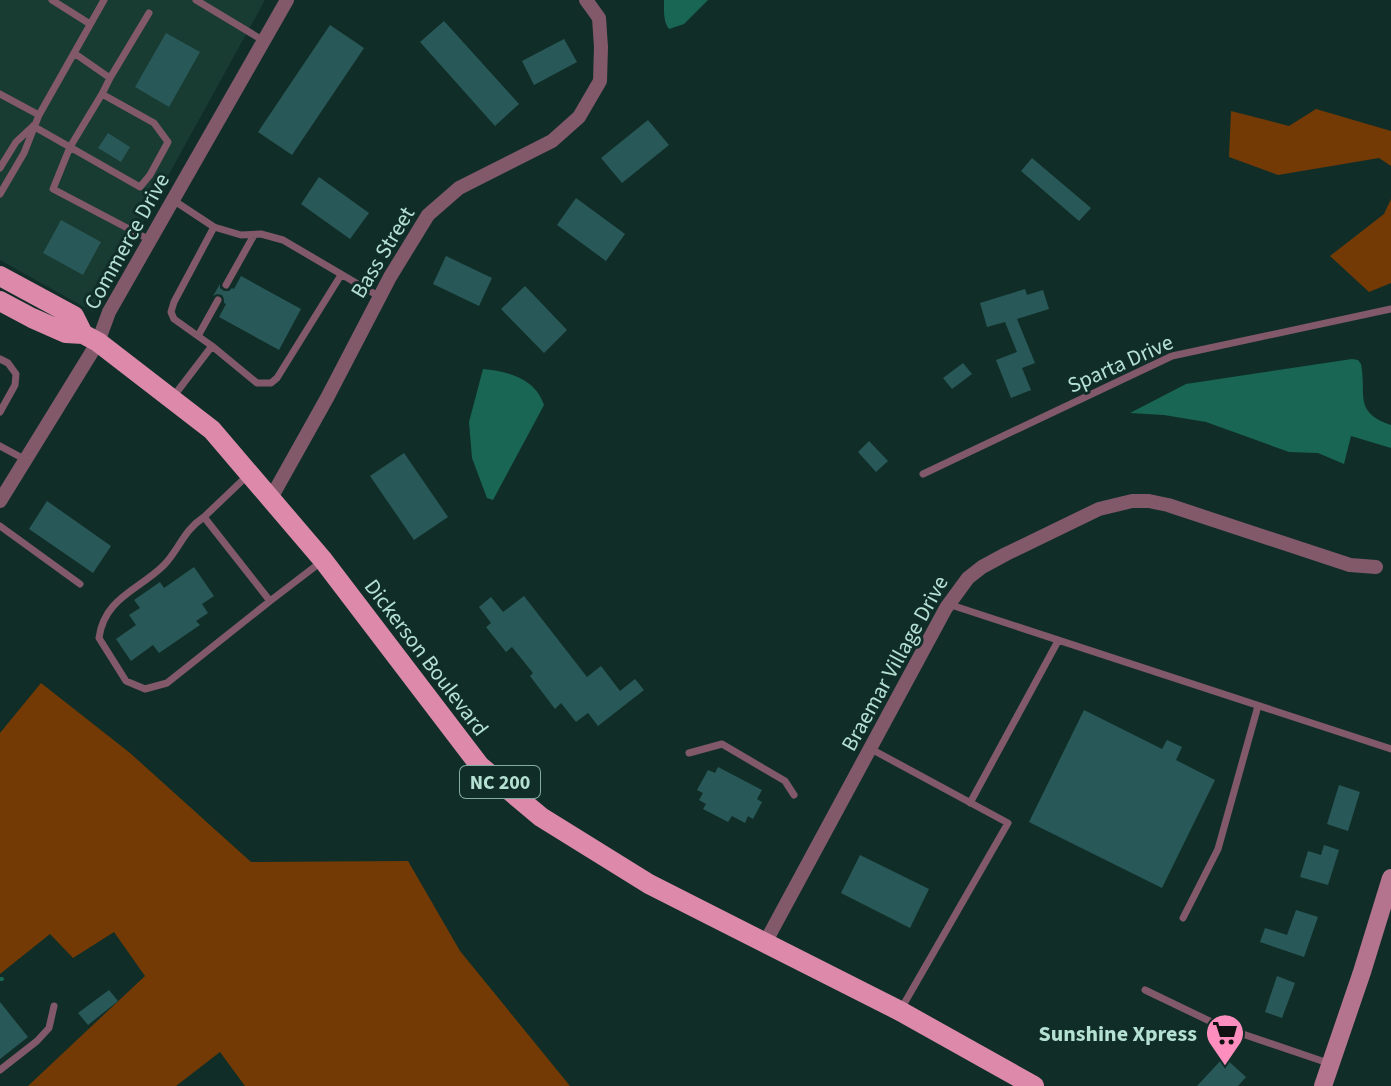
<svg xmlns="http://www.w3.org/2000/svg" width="1391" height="1086" viewBox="0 0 1391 1086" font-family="'Source Sans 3',sans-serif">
<rect width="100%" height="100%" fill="#102e27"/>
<path fill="#183b32" d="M0 0H265L93 312 0 260Z"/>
<path fill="#743a05" d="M1316 109 1391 131V166L1379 158 1278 175 1229 157 1231 111 1289 126Z
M1391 199V283L1369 292 1330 256 1384 214Z
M41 683 130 753 251 862 408 861 460 951 570 1086H245L220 1052 176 1086H28L145 976 114 932 73 958 50 934 0 974V733Z"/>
<path fill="#196655" d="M664 0H708L684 24 669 29C663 21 664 10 664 0Z
M1352 359 1358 360 1361 364C1367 395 1353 412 1391 425V448L1351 436 1344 464 1318 453 1289 452 1206 422 1164 415 1130 413 1186 384Z
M483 369C508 371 536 379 544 405L493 500 487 498 472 458 469 422Z"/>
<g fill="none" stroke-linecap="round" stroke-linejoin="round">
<path stroke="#196655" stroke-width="4" d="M0 979H2"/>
</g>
<path fill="#295858" d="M444 21 519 104 495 126 420 42Z
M330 25 364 48 292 155 258 132Z
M166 33 200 52 169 107 135 87Z
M564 39 577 62 534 85 522 61Z
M648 120 669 145 622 183 601 158Z
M108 133 130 147 121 162 98 148Z
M1032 158 1091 208 1079 221 1021 171Z
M319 177 369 213 350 239 301 204Z
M576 198 625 234 606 261 557 225Z
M61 220 101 242 83 275 43 253Z
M446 256 492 278 479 306 433 284Z
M241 276 301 309 279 350 219 317 226 304 224 303V299L222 295 217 294 213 296 220 284V288L224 291H229L232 288 234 289Z
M525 286 567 330 544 353 501 309Z
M1025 289 1027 295 1043 290 1049 309 1017 319 1035 363 1022 368 1031 390 1011 398 996 360 1017 352 1005 322 987 327 980 303Z
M963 363 972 374 952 389 943 378Z
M869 441 888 461 876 472 858 452Z
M404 453 448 517 414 540 370 476Z
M47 501 111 546 93 573 29 529Z
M194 567 214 596 202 604 208 613 196 621 200 625 159 653 153 645 131 661 116 639 136 625 129 615 140 608 134 600 160 582 164 588Z
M524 596 587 677 601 666 620 691 635 679 644 690 598 726 588 713 576 722 561 703 555 709 530 676 533 673 512 647 506 652 486 627 491 623 479 607 491 597 503 612Z
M1084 710 1162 749 1167 740 1182 747 1176 760 1215 780 1162 888 1029 822Z
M718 767 762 790 757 799 762 802 753 819 748 816 745 823 732 816 728 822 703 809 706 804 699 800 703 793 697 790 708 770 715 773Z
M1339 785 1360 792 1348 831 1327 824Z
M1324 845 1339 850 1328 885 1300 877 1308 851 1321 855Z
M860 855 929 889 910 928 841 893Z
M1296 910 1318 917 1304 957 1260 942 1265 928 1287 935Z
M1277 976 1295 983 1282 1018 1265 1012Z
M109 990 118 1001 88 1025 78 1013Z
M0 1002 28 1037 0 1059Z
M1224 1057 1246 1077 1238 1086H1197Z"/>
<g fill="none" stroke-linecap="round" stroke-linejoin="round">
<path stroke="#825969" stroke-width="7" d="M52 0 90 24
M196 0 264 41
M110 78 149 13
M0 94 39 115
M102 94 70 147 53 189 150 240
M33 126 140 187 150 175 168 142 154 123 102 94 110 78 74 53
M0 168 16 142 31 128
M0 194 24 153 39 115 104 0
M173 200 214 227 174 302 171 312 174 319 212 346 173 397
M214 227 241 235 261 234 283 240 380 297
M226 285 254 235
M198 336 218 300
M212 346 257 383H271L277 378 341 275
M0 359 8 363 16 374 15 385 0 412
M0 446 26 460
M923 474 1172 356 1391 309
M247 476 204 517 270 601 321 562
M204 517C183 531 180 548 164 565 139 590 104 598 99 638L126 681 145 689 167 683 270 601
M0 526 80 584
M948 604 1391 749
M871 749 1008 823 901 1009
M689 753 722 744 785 781 794 795
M970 803 1058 641
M1183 918 1218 849 1258 706
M1145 990 1222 1027 1328 1063
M0 1070 37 1041 49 1028 54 1006"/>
<path stroke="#825969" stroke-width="14" d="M271 498 327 398 390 277 428 215 459 188 552 141 579 117 600 81 601 47 599 18 586 0
M0 501 98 342 109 312 287 0
M765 943 946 608 968 578 982 567 1006 554 1099 509 1132 501H1149L1168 505 1350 565 1376 567"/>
<path stroke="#b5748e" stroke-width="18" d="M1323 1086 1362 972 1391 878"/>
<path stroke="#dc89aa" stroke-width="20" d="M0 276 74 316 83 334
M0 301 32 318 66 333 83 334 98 342 212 430 323 560 480 766 541 817 649 884 900 1011 1034 1086"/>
</g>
<defs>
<symbol id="supermarket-pin" viewBox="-11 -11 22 30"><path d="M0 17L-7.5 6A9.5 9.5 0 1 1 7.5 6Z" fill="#fe8ebd" stroke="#102e27"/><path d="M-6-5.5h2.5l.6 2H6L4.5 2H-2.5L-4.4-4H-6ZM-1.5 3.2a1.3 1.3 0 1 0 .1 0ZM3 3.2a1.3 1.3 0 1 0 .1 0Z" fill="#111"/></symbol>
</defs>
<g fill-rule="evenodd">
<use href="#supermarket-pin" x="1203" y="1011" width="44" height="60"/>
</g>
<g text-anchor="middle" stroke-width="6" stroke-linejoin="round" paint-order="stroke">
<rect fill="#102e27" stroke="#84ab9f" stroke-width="2" x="460" y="766" width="80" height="32" rx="6"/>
<g font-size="20" font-weight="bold" fill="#b5e1d3">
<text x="500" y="789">NC 200</text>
</g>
<g font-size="22" fill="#b5e1d3" stroke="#102e27">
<text transform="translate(126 241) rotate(-61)" y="8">Commerce Drive</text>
<text transform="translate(382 252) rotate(-59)" y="8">Bass Street</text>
<text transform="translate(1120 363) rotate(-24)" y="8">Sparta Drive</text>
<text transform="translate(427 657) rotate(53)" y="8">Dickerson Boulevard</text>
<text transform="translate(894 663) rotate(-61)" y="8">Braemar Village Drive</text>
</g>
<g font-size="22" font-weight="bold" fill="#b5e1d3" stroke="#102e27" text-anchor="end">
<text x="1197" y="1041">Sunshine Xpress</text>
</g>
</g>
</svg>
